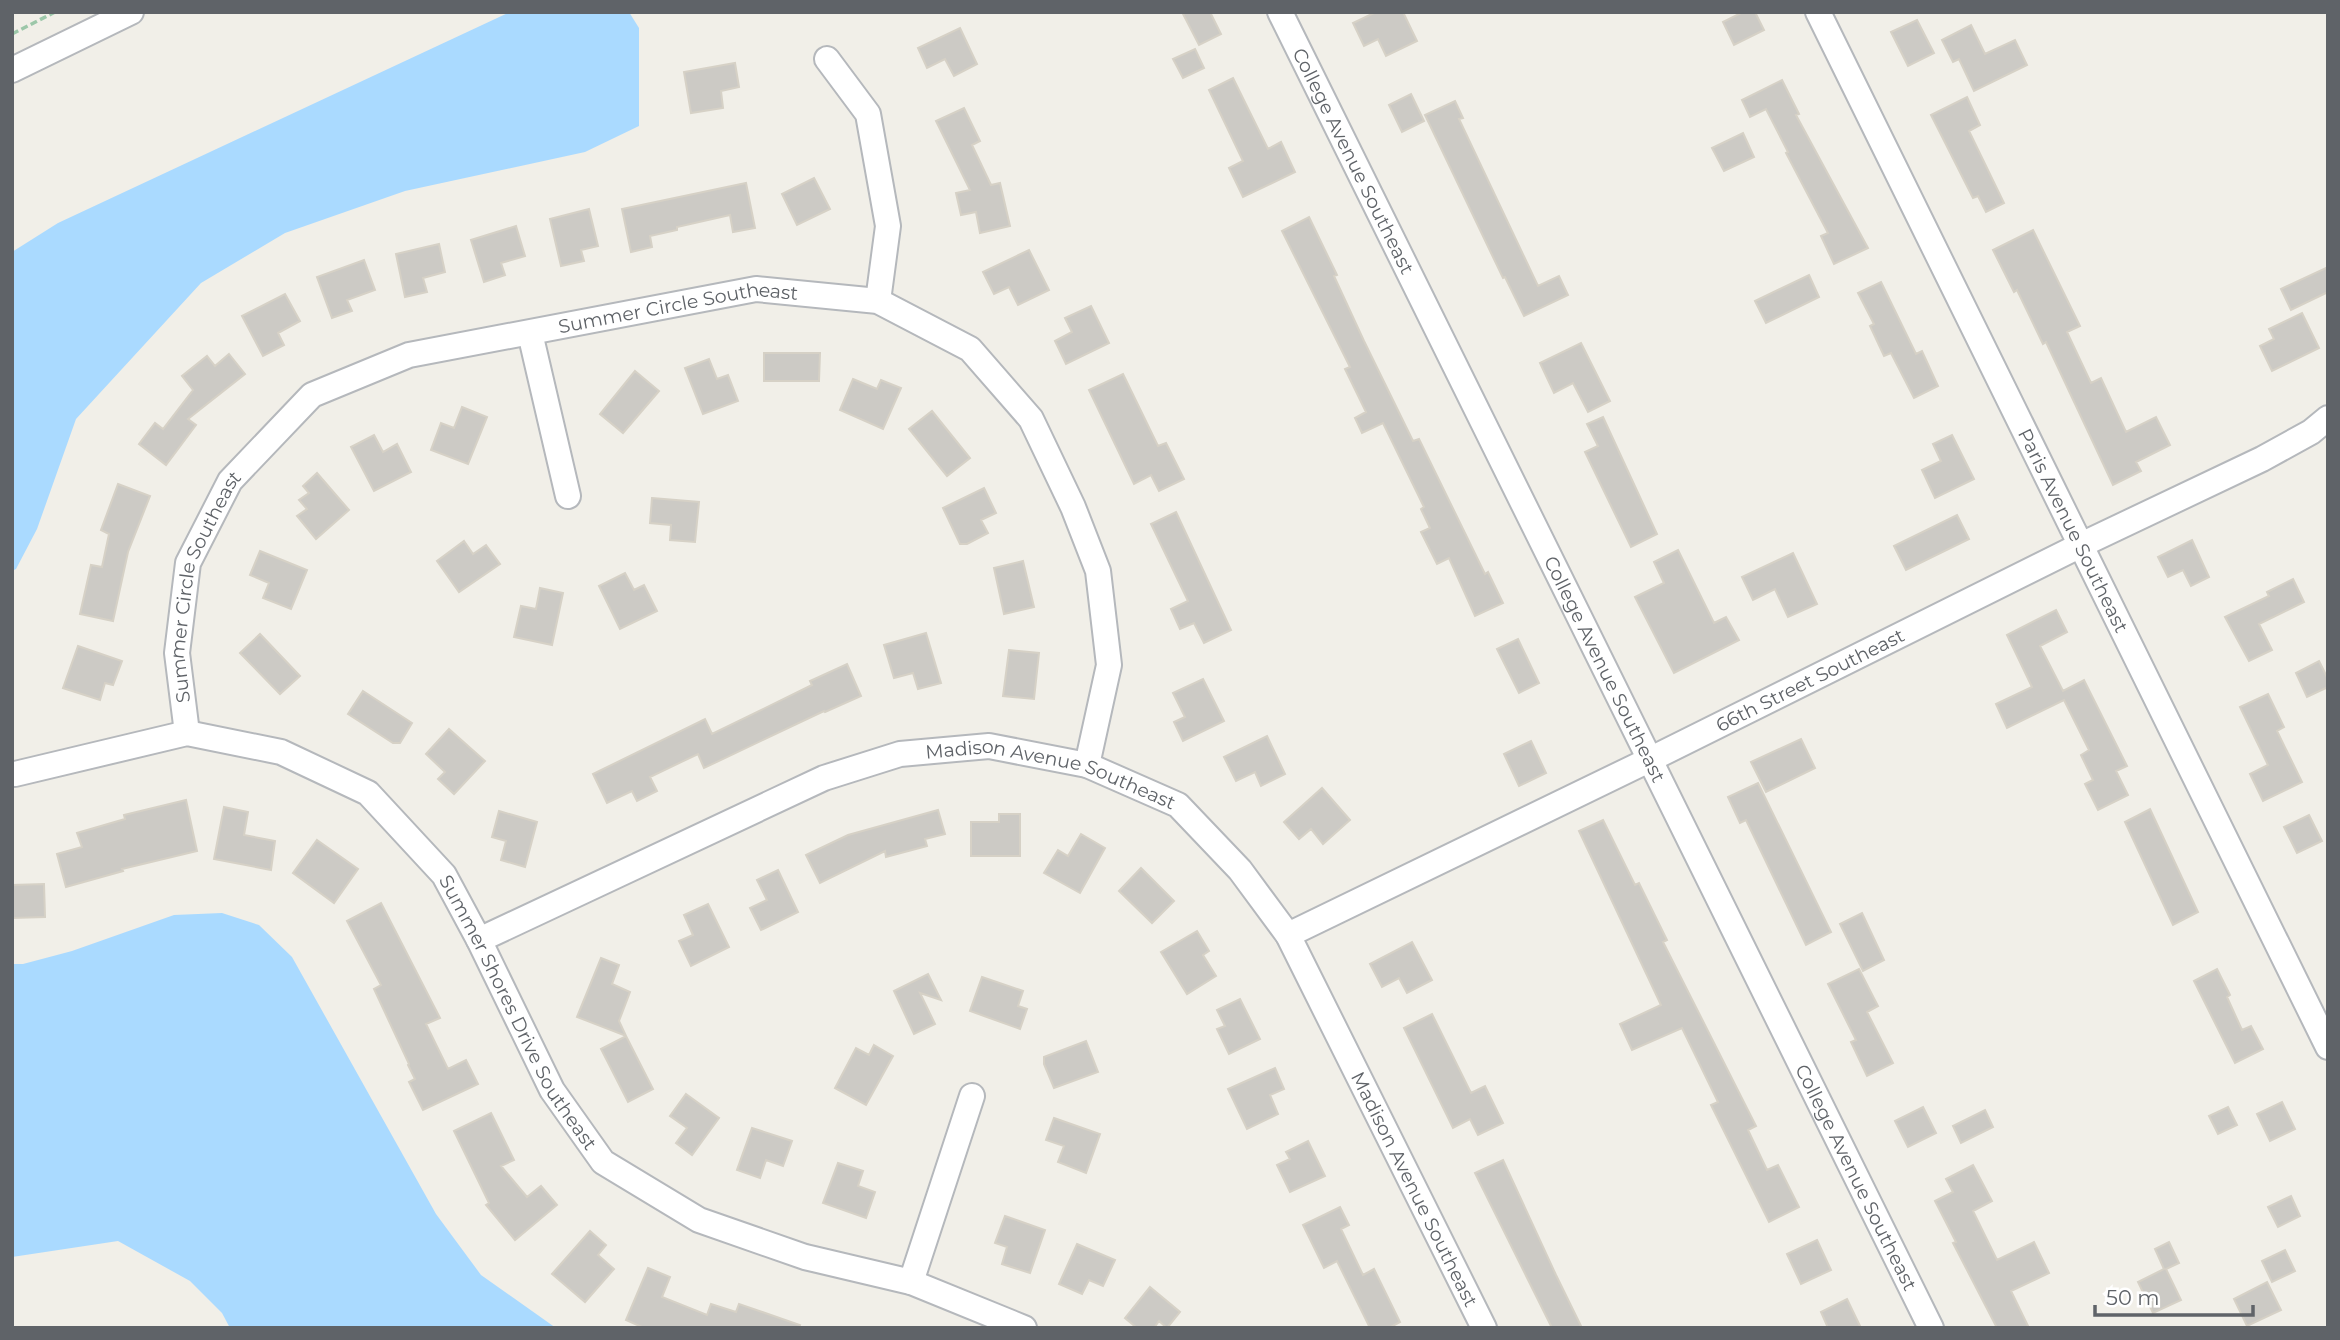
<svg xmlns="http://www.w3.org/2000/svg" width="2340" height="1340" viewBox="0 0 2340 1340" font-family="Montserrat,sans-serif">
<rect width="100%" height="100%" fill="#f1efe8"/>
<path fill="#aadaff" d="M510 12H629L639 28V126L585 152 405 191 285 233 201 283 76 419 37 529 16 569 12 571V252L58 223Z
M222 913 259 925 292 957 436 1214 481 1275 556 1328H230L222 1313 190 1281 118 1241 12 1257V964H23L72 951 174 915Z"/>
<path fill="#cccac5" stroke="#d6d1c6" stroke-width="2" d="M1182 12H1210L1221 34 1199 45Z
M1376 12H1403L1417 41 1386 56 1378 39 1364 46 1353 23Z
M1743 12H1755L1764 30 1734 45 1723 22Z
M1917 20 1934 53 1908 66 1891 32Z
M1971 25 1985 54 2015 40 2027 65 1974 91 1959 59 1953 62 1942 40Z
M960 28 977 64 954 76 945 59 927 68 918 48Z
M1195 49 1204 68 1183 78 1173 59Z
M735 63 739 87 721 91 723 108 691 113 684 72Z
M1233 78 1268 149 1281 142 1295 172 1243 197 1229 168 1243 161 1209 90Z
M1782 80 1799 114 1796 115 1868 248 1834 264 1821 236 1828 233 1786 153 1788 152 1766 109 1750 117 1742 100Z
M1411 94 1424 121 1402 132 1389 105Z
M1967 97 1980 125 1969 131 2004 203 1986 212 1978 196 1973 198 1931 115Z
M1455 101 1463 118 1459 119 1538 286 1559 276 1568 295 1524 316 1505 277 1503 278 1425 115Z
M964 108 980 141 972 145 991 185 1000 183 1010 226 980 233 976 212 961 215 956 193 970 190 936 121Z
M1743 133 1754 157 1724 171 1712 148Z
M814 178 830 209 797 225 782 194Z
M746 183 755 228 733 232 730 215 677 227V230L650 236 652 247 631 252 622 209Z
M589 209 598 246 581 250 584 261 561 266 550 219Z
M1309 217 1337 275 1334 276 1364 341 1413 441 1419 439 1485 574 1488 572 1503 603 1475 616 1449 558 1437 564 1421 532 1430 528 1421 509 1424 507 1383 423 1362 433 1355 418 1366 412 1345 369 1350 367 1282 231Z
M516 226 525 256 501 263 505 275 484 282 471 240Z
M2033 230 2080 326 2067 332 2091 383 2101 378 2126 432 2156 417 2170 445 2136 462 2141 471 2113 485 2046 342 2043 344 2017 290 2014 292 1993 250Z
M439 244 445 272 423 278 427 292 405 297 396 254Z
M1029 250 1049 290 1018 305 1009 287 994 294 983 272Z
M364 260 375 290 347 300 352 311 332 318 317 277Z
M2328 267V292L2291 310 2281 289Z
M1809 275 1819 297 1766 323 1755 301Z
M1881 282 1916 354 1922 351 1938 386 1914 398 1891 353 1884 356 1870 326 1874 324 1858 293Z
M285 294 300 321 278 333 284 345 263 356 242 316Z
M1091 306 1109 343 1066 364 1055 341 1072 332 1065 318Z
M2302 313 2319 348 2272 371 2260 346 2274 339 2269 329Z
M1581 343 1610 401 1588 412 1573 383 1554 393 1540 363Z
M764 353H820L819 381H764Z
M229 354 245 374 188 419 196 425 166 465 139 444 155 423 163 429 193 390 182 376 207 356 215 366Z
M709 359 717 379 728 375 738 401 703 414 685 368Z
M635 371 659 391 623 433 600 414Z
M1123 374 1158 446 1166 443 1184 479 1159 491 1151 475 1134 484 1089 390Z
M853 379 877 389 881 380 901 388 883 429 840 410Z
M462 407 487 417 468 464 431 450 441 423 454 428Z
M932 411 970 458 947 476 909 429Z
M1603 417 1657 534 1631 547 1585 452 1598 446 1587 424Z
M374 435 383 452 397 444 411 472 374 491 351 447Z
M1952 435 1974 479 1935 498 1922 470 1941 461 1933 444Z
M317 473 349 510 316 539 297 516 307 509 299 500 309 493 303 486Z
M118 484 150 496 128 552 113 621 80 614 91 565 102 567 109 534 101 530Z
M984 488 996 513 981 520 988 533 967 544H960L943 508Z
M652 498 699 502 695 542 670 540 671 525 650 523Z
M1176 512 1231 630 1204 643 1194 623 1180 629 1171 609 1188 601 1151 524Z
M1957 515 1969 539 1906 570 1894 546Z
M2192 540 2209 577 2191 586 2183 570 2168 577 2158 557Z
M464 541 473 554 486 545 500 564 459 592 437 561Z
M1678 550 1714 623 1726 617 1739 640 1674 673 1635 597 1664 583 1654 562Z
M260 551 307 570 291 609 263 598 269 583 250 575Z
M1793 553 1817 604 1788 617 1775 589 1753 600 1742 577Z
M1023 561 1034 607 1004 614 994 568Z
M625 573 634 590 644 585 657 611 620 629 599 586Z
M2293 579 2304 602 2259 624 2272 650 2249 661 2225 617 2269 596 2267 592Z
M540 588 563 593 552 645 514 637 521 606 536 609Z
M2056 610 2067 632 2040 646 2063 691 2084 680 2127 766 2116 771 2128 795 2098 810 2085 784 2093 780 2081 755 2089 750 2064 700 2007 728 1996 704 2032 687 2007 635Z
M926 633 941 683 918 689 913 673 894 678 884 645Z
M260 634 300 676 280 694 240 653Z
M1518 639 1539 683 1519 693 1497 649Z
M78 646 122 661 113 685 105 683 100 700 63 688Z
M1009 650 1039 653 1034 699 1003 696Z
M2319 661 2328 679V687L2307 697 2296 673Z
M847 664 861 696 825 712 824 711 704 768 698 754 650 777 657 791 637 801 632 791 607 803 593 774 705 719 712 734 812 685 810 681Z
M1203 679 1224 721 1183 741 1174 722 1185 717 1173 693Z
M363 691 412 723 400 743H393L348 714Z
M2268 694 2284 727 2277 731 2302 782 2263 801 2250 774 2268 765 2240 707Z
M449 729 485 761 454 794 438 779 445 772 426 754Z
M1267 736 1285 774 1261 786 1255 772 1236 781 1224 757Z
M1801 739 1815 768 1766 792 1751 762Z
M1531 741 1546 773 1519 786 1504 754Z
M1758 783 1831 932 1806 945 1746 820 1740 823 1728 797Z
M1322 788 1350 820 1323 844 1311 829 1299 839 1284 822Z
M186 800 197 851 122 869 123 871 66 887 57 854 82 847 77 833 125 819 124 815Z
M224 807 248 812 244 835 275 841 271 870 214 859Z
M2150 809 2198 912 2173 925 2125 822Z
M938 810 945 834 925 839 927 846 886 857 885 851 820 883 806 855 848 835Z
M499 811 537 822 525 867 501 860 506 841 492 837Z
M999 814H1020V856H971V822H999Z
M2309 815 2322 841 2297 853 2284 827Z
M1603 820 1635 885 1639 883 1667 940 1663 942 1756 1126 1748 1130 1767 1170 1778 1165 1799 1207 1769 1222 1711 1105 1718 1102 1682 1028 1632 1050 1620 1024 1661 1005 1579 831Z
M1081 834 1105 848 1080 893 1044 873 1058 850 1068 856Z
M317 840 358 869 334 903 293 873Z
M1141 868 1174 901 1152 923 1119 891Z
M778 870 798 912 761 930 750 908 767 900 757 880Z
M44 884 45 917 12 918V885Z
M381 903 440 1018 426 1024 448 1069 466 1060 478 1084 423 1110 409 1082 415 1079 408 1065 409 1064 374 989 381 985 347 921Z
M708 904 729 947 691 966 679 941 693 935 684 915Z
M1862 913 1884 960 1863 971 1840 924Z
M1197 931 1209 951 1203 955 1216 976 1187 994 1161 952Z
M1412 942 1432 980 1407 993 1399 978 1382 987 1370 964Z
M601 958 619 965 612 984 630 992 619 1021 626 1036 577 1017Z
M1859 969 1878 1006 1867 1012 1893 1063 1867 1076 1851 1042 1856 1040 1828 984Z
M2217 969 2230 995 2227 997 2242 1030 2251 1026 2263 1049 2235 1063 2194 981Z
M928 974 941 1000 920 993 935 1024 914 1034 894 991Z
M982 977 1023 991 1018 1006 1027 1009 1020 1029 970 1011Z
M1240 999 1260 1039 1229 1054 1217 1029 1225 1026 1217 1010Z
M1432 1014 1471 1093 1485 1086 1503 1123 1478 1135 1470 1119 1453 1128 1404 1028Z
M626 1036 653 1089 628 1102 601 1049Z
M1086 1041 1098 1072 1054 1088 1044 1064V1057Z
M874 1045 893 1056 866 1105 835 1088 856 1048 869 1055Z
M1275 1068 1284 1089 1270 1095 1278 1114 1247 1129 1228 1089Z
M686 1094 719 1118 692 1155 676 1143 687 1128 670 1116Z
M2282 1102 2295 1129 2270 1141 2257 1114Z
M1923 1107 1936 1133 1908 1147 1895 1121Z
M2228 1107 2237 1125 2218 1134 2209 1116Z
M1985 1110 1993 1127 1961 1143 1953 1126Z
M491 1113 514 1160 501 1166 527 1197 541 1186 557 1205 515 1240 486 1205 489 1203 454 1131Z
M1054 1118 1100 1134 1086 1173 1058 1162 1064 1146 1046 1140Z
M752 1128 792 1141 783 1166 766 1160 760 1178 737 1170Z
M1308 1141 1325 1176 1290 1192 1277 1165 1290 1159 1286 1152Z
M1503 1160 1556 1275 1582 1328H1552L1475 1173Z
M838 1163 863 1171 858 1186 875 1192 866 1218 823 1203Z
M1973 1165 1992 1201 1973 1211 1997 1260 2034 1242 2049 1273 2011 1291 2029 1328H1997L1953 1243 1956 1242 1935 1201 1953 1192 1946 1179Z
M2291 1196 2300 1216 2278 1227 2268 1207Z
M1340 1207 1349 1225 1341 1229 1363 1275 1374 1269 1400 1322 1389 1328H1370L1337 1261 1324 1268 1303 1225Z
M1005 1216 1045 1230 1030 1273 1002 1264 1007 1247 995 1243Z
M590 1231 606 1245 598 1255 614 1269 585 1302 552 1274Z
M1817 1240 1831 1270 1801 1284 1787 1254Z
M2169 1242 2179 1263 2166 1269 2181 1300 2153 1313 2138 1282 2164 1269 2155 1249Z
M1077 1244 1115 1260 1103 1286 1089 1280 1082 1294 1059 1284Z
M2285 1250 2295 1271 2272 1282 2262 1261Z
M648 1268 670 1277 662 1297 707 1315 711 1304 736 1312 739 1304 800 1325 799 1328H644L626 1320Z
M2267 1282 2281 1310 2247 1326 2234 1299Z
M1150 1287 1180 1312 1167 1328 1159 1321 1154 1328H1137L1125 1318Z
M1847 1299 1861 1328H1828L1821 1312Z"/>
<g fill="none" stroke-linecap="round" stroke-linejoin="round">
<defs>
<g id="minor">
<path id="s1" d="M1280 12 1931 1328"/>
<path id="s2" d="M1818 12 2328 1047"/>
<path d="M827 59 868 114 888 226 878 301"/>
<path d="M12 70 131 12"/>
<path d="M530 333 568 496"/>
<path id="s3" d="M187 733 177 653 188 563 230 481 312 395 409 355 756 289 878 301 970 349 1031 419 1073 507 1098 571 1109 665 1087 765"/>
<path id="s4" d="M15 774 187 733 281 752 368 793 444 875 479 940 552 1090 603 1162 699 1220 805 1257 911 1282 1024 1328"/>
<path id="s5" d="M1288 935 1649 760 2081 545 2262 459 2311 432 2328 418"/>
<path id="s6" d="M479 940 824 778 900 754 989 746 1087 765 1178 805 1240 870 1288 935 1484 1328"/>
<path d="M911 1282 972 1096"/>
</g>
</defs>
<use href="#minor" stroke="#b5b8bc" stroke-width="28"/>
<path stroke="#9cc7a9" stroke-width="3.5" stroke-dasharray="7 3.5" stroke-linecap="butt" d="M12 34 55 12"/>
<use href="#minor" stroke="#fff" stroke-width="24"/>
</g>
<g text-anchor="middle" stroke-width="7" stroke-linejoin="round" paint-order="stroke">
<g font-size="19" fill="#5f6368" stroke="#fff">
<text dy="7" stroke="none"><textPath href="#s1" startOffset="166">College Avenue Southeast</textPath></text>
<text dy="7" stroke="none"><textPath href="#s3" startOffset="761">Summer Circle Southeast</textPath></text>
<text dy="7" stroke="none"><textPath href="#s2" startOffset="578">Paris Avenue Southeast</textPath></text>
<text dy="7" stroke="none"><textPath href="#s3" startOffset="152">Summer Circle Southeast</textPath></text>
<text dy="7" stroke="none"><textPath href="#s1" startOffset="733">College Avenue Southeast</textPath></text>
<text dy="7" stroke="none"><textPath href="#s5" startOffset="581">66th Street Southeast</textPath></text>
<text dy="7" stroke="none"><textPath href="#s6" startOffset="616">Madison Avenue Southeast</textPath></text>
<text dy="7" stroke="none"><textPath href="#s4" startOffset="637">Summer Shores Drive Southeast</textPath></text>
<text dy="7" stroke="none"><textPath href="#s1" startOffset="1300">College Avenue Southeast</textPath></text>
<text dy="7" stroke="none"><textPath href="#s6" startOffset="1204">Madison Avenue Southeast</textPath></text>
</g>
</g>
<rect width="2340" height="1340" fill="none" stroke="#5f6368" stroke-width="28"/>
<path d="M2095 1305v10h158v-10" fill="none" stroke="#5f6368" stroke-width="3.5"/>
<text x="2106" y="1305" font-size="21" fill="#5f6368" stroke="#ffffff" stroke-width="5" paint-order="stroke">50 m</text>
</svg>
